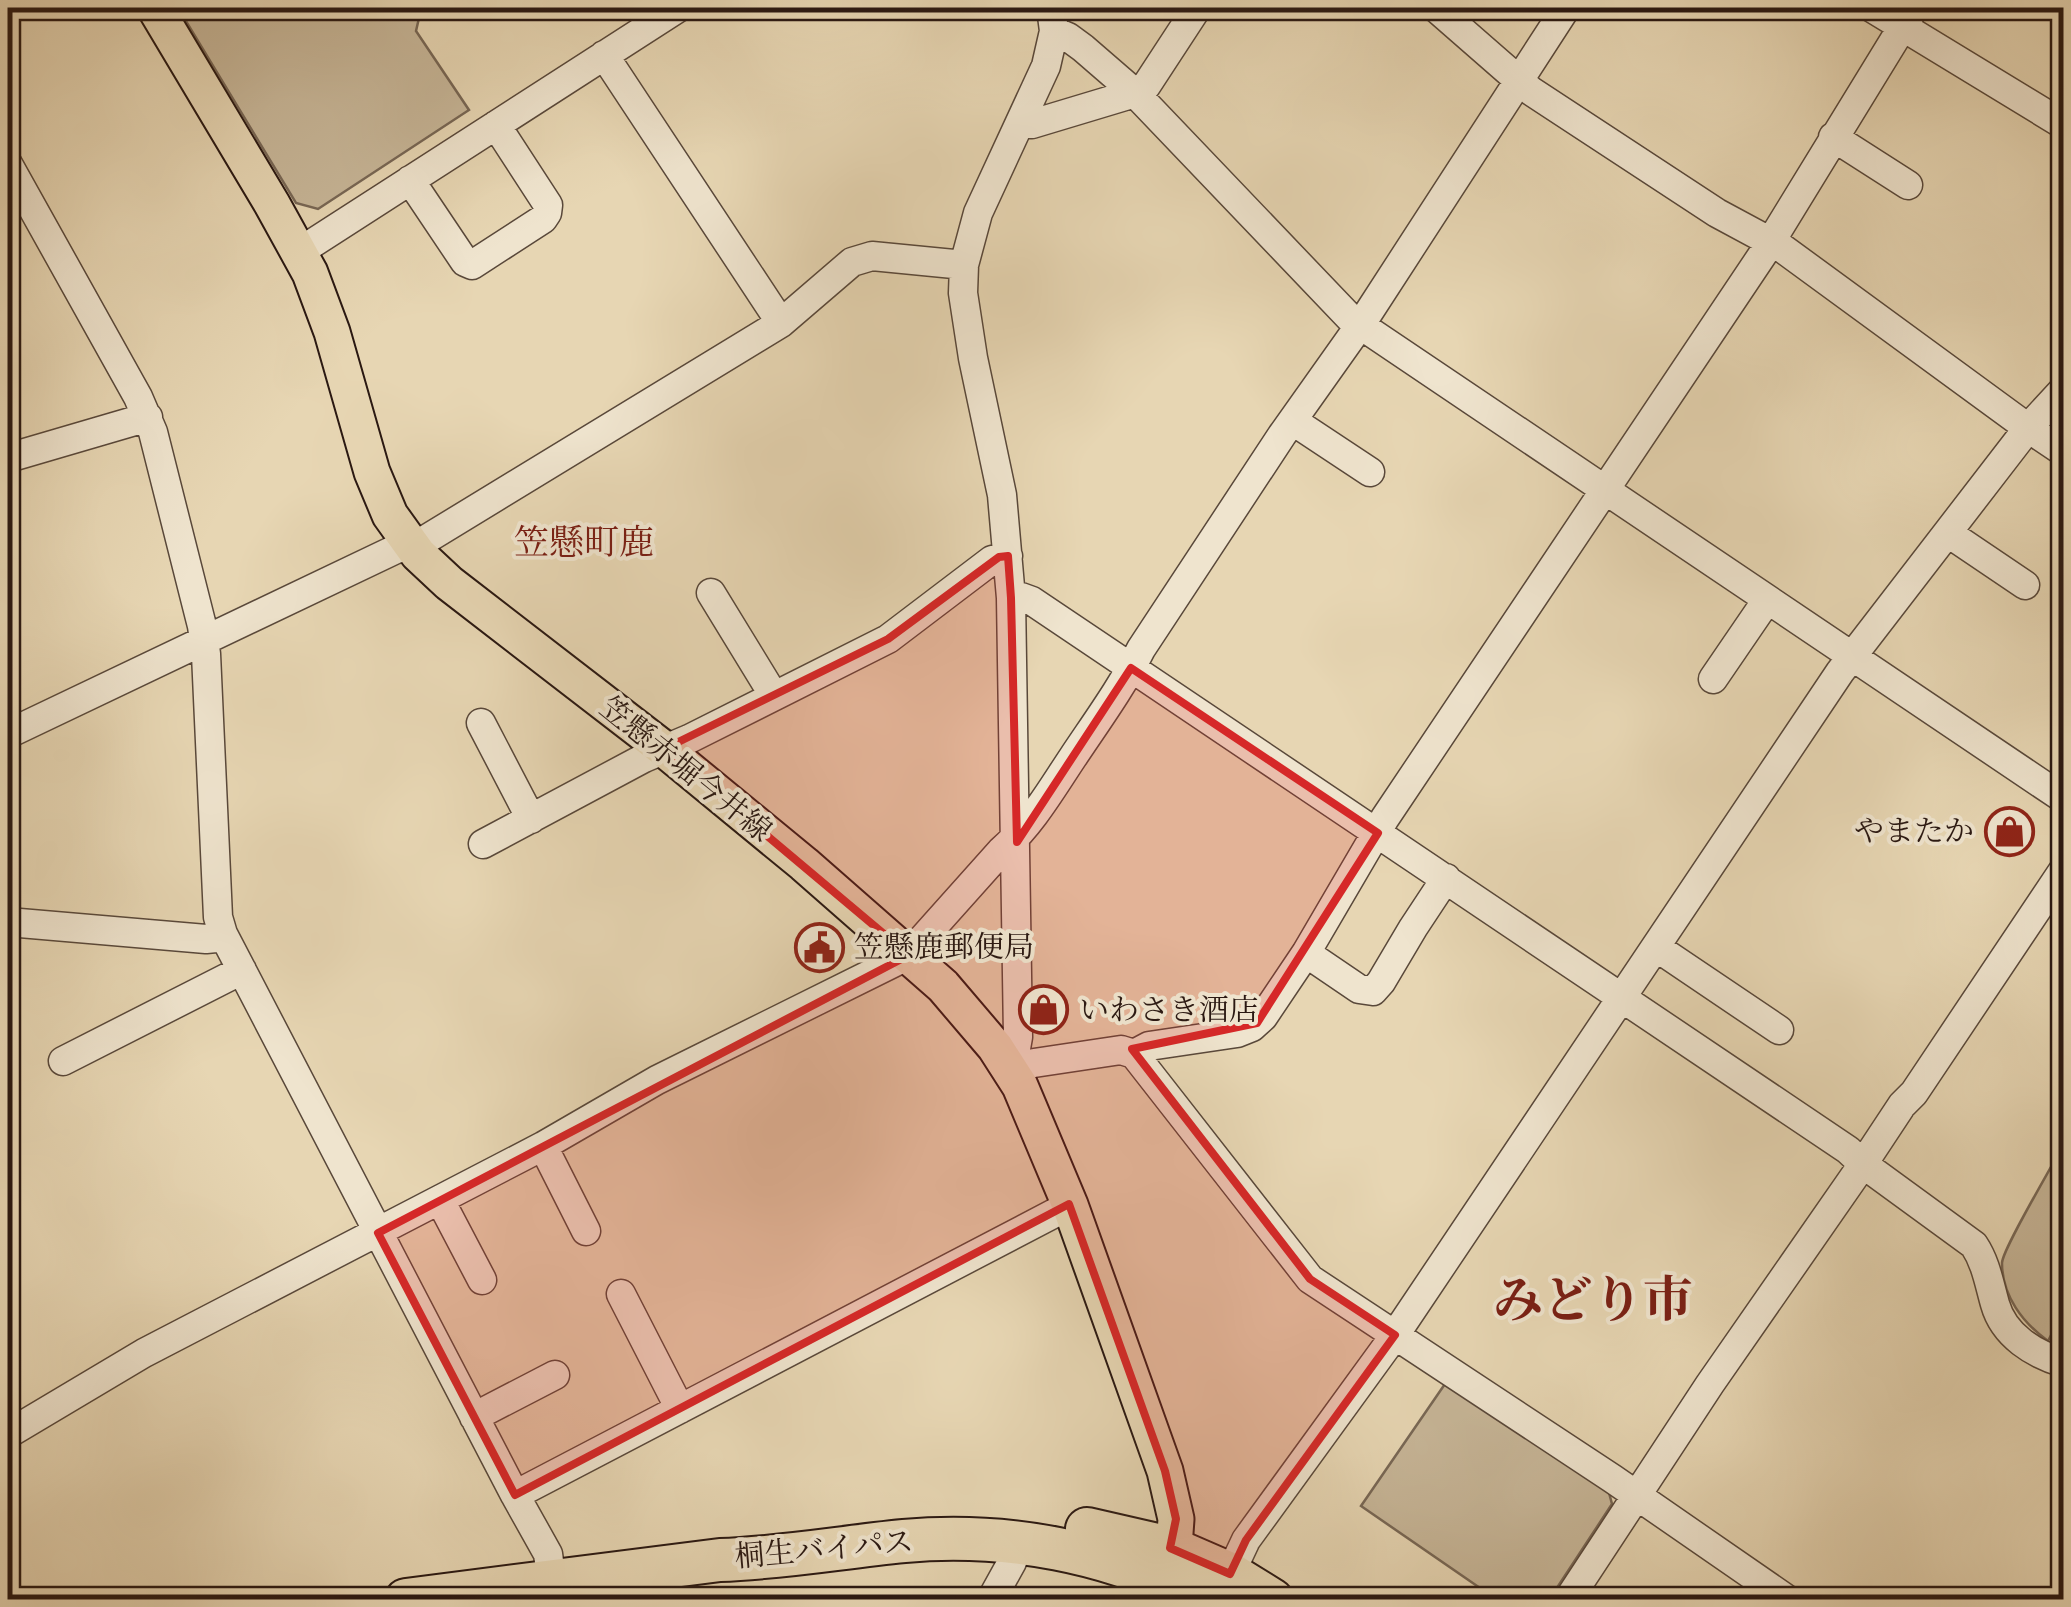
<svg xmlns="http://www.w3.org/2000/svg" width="2071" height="1607" viewBox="0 0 2071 1607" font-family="'IM FELL French Canon','Noto Serif JP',serif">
<rect width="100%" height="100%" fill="#e7d6b3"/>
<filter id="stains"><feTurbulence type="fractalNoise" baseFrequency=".002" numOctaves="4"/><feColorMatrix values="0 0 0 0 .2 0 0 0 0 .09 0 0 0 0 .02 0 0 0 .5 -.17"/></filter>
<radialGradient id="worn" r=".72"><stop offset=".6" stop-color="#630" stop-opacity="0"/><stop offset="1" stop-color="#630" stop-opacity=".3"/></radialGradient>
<path fill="#c7b698" stroke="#786755" stroke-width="2.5" d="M178 8H421L425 13 419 18 416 31 469 110 318 209 296 203Z
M2063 1145V1312L2048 1341C2023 1323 2002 1296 2002 1263 2002 1250 2054 1163 2063 1145Z
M1447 1381 1608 1489 1612 1504 1549 1600 1496 1599 1361 1506Z"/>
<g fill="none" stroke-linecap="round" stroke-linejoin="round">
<defs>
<path id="minor" d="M1436 8 1531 91 1717 213 1782 248 2028 428 2064 452
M1872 8 2064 125
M1054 31 1068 37 1083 48 1135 93 1350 318 2064 799
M604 55 781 323
M1020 124H1032L1135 93 1146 86 1197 8
M1833 137 1908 185
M8 164 138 397 153 432 202 626 206 654 218 917 223 934 515 1495 548 1554 554 1597
M410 180 465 262 472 265 543 219 547 213 548 205 496 125
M299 252 678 8
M1293 421 1370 472
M8 458 148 417
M1948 533 2025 585
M711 593 774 696
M1011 598 1021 597 1032 601 1848 1150 1863 1164 1974 1245C1986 1263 1989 1283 1995 1304 2004 1336 2034 1354 2064 1363
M1713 679 1767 600
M481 723 531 819
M8 734 394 550 425 540 781 323 852 262 872 256 964 265
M483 844 644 758 689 739 888 639 992 560 1008 556
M8 922 206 939 216 938 223 934
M1656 947 1779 1030
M1306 953 1359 989 1373 991 1381 982 1413 928 1446 878
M1134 1054 1149 1046 1237 1033 1252 1027 1263 1017 1306 953 1385 818 1765 251 1914 8
M63 1061 242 970
M1010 1069 1015 1054 1018 1037 1011 598 1002 495 973 358 963 293 964 265 978 213 1046 66 1054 31 1051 8
M1010 1069 1034 1063 1121 1050 1134 1054 1310 1279 1613 1479 1788 1600
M543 1146 586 1231
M440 1200 482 1280
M621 1294 680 1409
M474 1417 555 1375
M8 1434 144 1353 543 1146 657 1080 901 959 917 945 1001 851C1031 825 1051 790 1073 757 1097 721 1122 687 1141 649L1282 435 1365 318 1566 8
M515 1495 1070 1205
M1230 1574 1246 1540 1395 1335 1840 672 2028 428 2064 389
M991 1600 1012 1562 1019 1542
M1568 1600 1710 1384 1863 1164 1902 1105 1914 1093 2064 869"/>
<path id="major" d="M155 8 272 204 310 273 332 332 372 472 390 515 418 554 449 583 664 749 804 864 943 986 995 1047 1020 1086 1070 1205 1165 1471 1176 1519 1175 1533 1170 1548"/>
<path id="highway" d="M1087 1529 1170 1548 1230 1574 1272 1600
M406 1600 720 1560C782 1558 842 1547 904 1541 1006 1532 1111 1551 1202 1600"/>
</defs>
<use href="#minor" stroke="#59483a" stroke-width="31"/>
<use href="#major" stroke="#2a1812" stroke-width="39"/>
<use href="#highway" stroke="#2a1812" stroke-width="46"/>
<use href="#minor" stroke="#efe4ce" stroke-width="28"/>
<use href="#major" stroke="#e7d6b3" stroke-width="35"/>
<use href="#highway" stroke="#e7d6b3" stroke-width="42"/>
</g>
<path fill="#d62828" fill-opacity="0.2" stroke="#d62828" stroke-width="8" stroke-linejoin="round" d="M1008 556 1011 598 1017 842 1131 668 1378 833 1257 1023 1132 1049 1310 1279 1395 1335 1246 1540 1230 1574 1170 1548 1176 1519 1165 1471 1069 1204 515 1495 378 1233 909 955 664 749 888 639 999 557Z"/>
<defs>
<symbol id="shop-ring" viewBox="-11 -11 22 22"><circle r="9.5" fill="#efe4ce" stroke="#8f2418" stroke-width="1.5"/><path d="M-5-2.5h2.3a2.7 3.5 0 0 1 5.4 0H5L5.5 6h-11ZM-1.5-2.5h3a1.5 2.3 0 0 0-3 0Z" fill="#8f2418"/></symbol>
<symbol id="civic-ring" viewBox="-11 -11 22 22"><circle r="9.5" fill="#efe4ce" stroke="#8f2418" stroke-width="1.5"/><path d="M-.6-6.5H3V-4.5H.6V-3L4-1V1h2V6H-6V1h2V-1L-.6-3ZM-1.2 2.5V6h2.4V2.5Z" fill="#8f2418"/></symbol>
</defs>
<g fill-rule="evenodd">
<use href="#shop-ring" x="1982" y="804" width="55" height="55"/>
<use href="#civic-ring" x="792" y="920" width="55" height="55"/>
<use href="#shop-ring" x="1016" y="982" width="55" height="55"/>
</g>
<g text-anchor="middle" stroke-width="8" stroke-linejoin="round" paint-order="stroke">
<g font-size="30" fill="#2a1812" stroke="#efe4ce">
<text transform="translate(686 769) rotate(39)" y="10">笠懸赤堀今井線</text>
<text transform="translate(824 1549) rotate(-5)" y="10">桐生バイパス</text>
</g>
<g font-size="30" fill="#2a1812" stroke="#efe4ce" text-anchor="start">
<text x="1974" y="841" text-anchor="end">やまたか</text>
<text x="854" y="957">笠懸鹿郵便局</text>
<text x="1079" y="1020">いわさき酒店</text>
</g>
<g font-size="35" fill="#7a1f14" stroke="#efe4ce">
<text x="584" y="554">笠懸町鹿</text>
</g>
<g font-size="50" font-weight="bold" fill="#7a1f14" stroke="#efe4ce">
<text x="1593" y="1317">みどり市</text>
</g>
</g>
<rect width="2071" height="1607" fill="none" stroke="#e7d6b3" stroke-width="40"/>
<rect x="10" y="10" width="2051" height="1587" fill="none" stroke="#2a1812" stroke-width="5"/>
<rect x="20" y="20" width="2031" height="1567" fill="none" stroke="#2a1812" stroke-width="2.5"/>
<rect width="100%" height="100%" filter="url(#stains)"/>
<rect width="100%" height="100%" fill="url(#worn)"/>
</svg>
